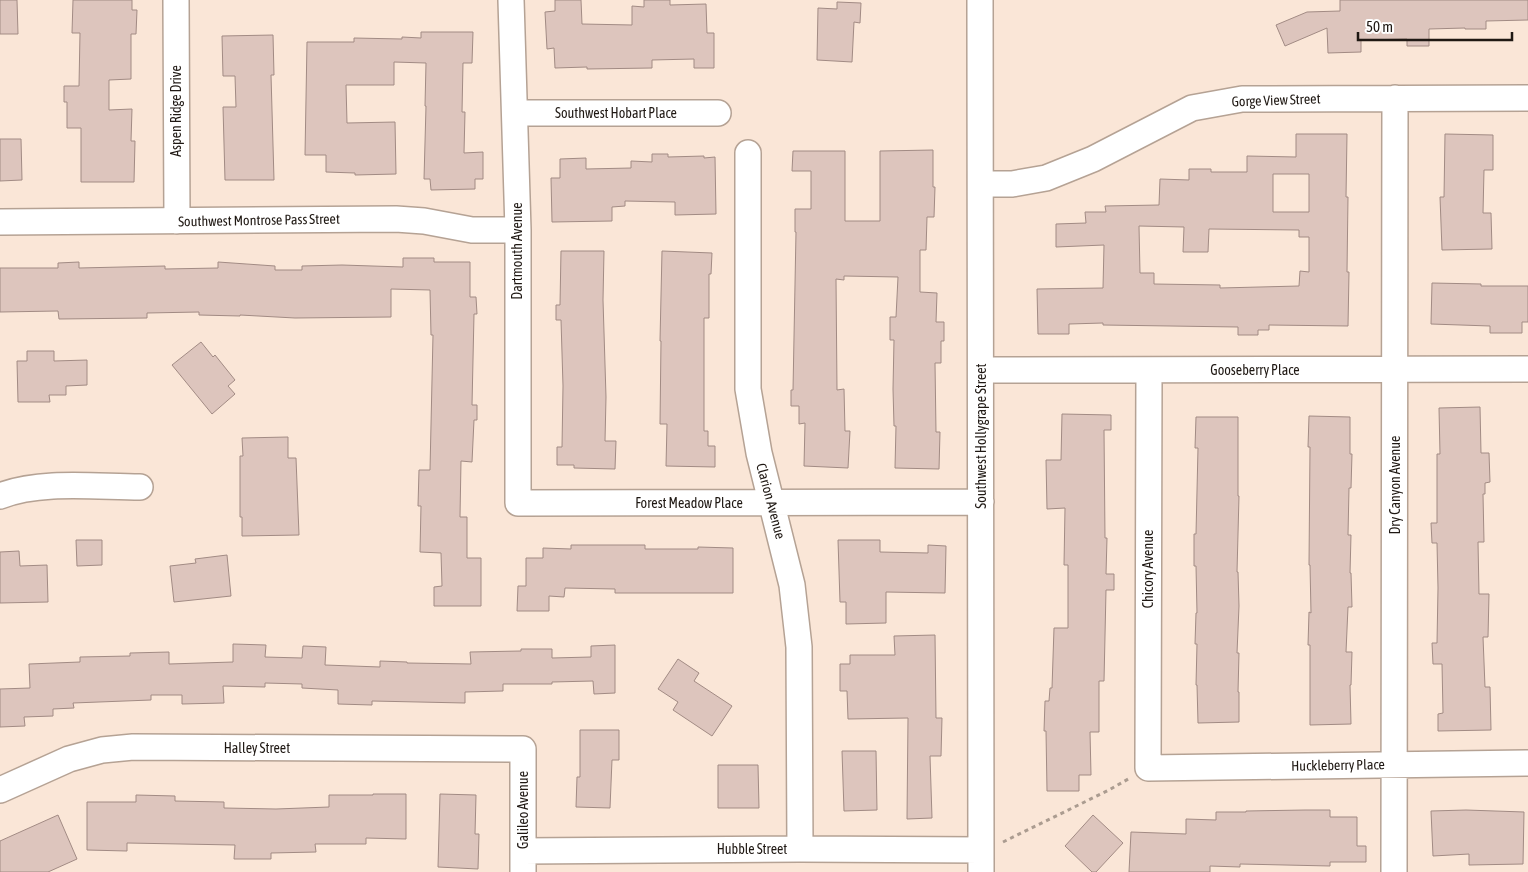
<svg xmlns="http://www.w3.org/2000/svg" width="1528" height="872" viewBox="0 0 1528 872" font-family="'Asap Condensed',sans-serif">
<rect width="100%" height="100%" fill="#fae6d7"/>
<path fill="#ddc5bd" stroke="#a28b84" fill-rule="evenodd" d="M0 0H17L18 34H0Z
M73 0H132V10H137L136 34H131V79L109 80V110L132 109 131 141H135L134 182H81V128H67V102H64V86H79L80 33H72Z
M555 0H581L582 24 632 25V6L644 7V0H670V5L706 4 707 33H714V68H694V59L652 60V68L587 69V67L555 68 554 48 547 49 545 12 555 11Z
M1340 0H1528V20L1486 21V29H1465V28L1429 29V46H1407V39L1361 40V52L1328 53 1327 28 1285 46 1276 25 1307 12 1340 11Z
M837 2 861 3 860 23 854 22 852 62 817 60 818 8 837 9Z
M421 32H473L472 63H463L462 112H465L464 153 483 152V179H475V189L431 190 430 179H424L426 106H425L426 63 394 62V85H346L347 123 395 122 396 174 355 175V173L326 172V155H305L307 42H354V38L402 39V37L421 38Z
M273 35 274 75H271L274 180H225L223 107H236L235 76H223L222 36Z
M1296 134H1347L1346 197H1348L1347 272H1349L1348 326 1269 325V330H1258V335H1238V327L1103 325V323L1069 324V334H1038L1037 289 1103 288 1104 245 1056 247V224L1086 223 1085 212H1106L1105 206 1159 205 1160 179 1189 180V169H1211V172H1247V156L1296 157ZM1273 174H1309V212H1273ZM1139 226 1184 227 1183 252H1208L1209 229 1299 230V237H1309V272L1300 271 1299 286 1220 288V285L1154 284V273H1140Z
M1445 134 1493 135V170H1484L1483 213H1491L1492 249 1442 250 1440 197H1444Z
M0 139H21L22 180 0 181Z
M933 150V187H935L934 217H927L926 250H920V292L937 293 936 322H944V341H941V363H935L936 432H940L939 469 895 468 896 426H894L893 389 894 340H890V317H896L898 277 844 276V280L836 279 837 390 844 389 845 431H850L848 468 804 466 805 423 799 424V406H791V390H793L796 232H795V209H811V171H792L793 151H845V221H880V151Z
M652 154H668V157L704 156V158L715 157 716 214 675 215V202L625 201V206L612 207V221L552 222 551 178H560V159L586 158V169L631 168V161L652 162Z
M561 251H604L603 300 606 397 605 441H616L615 469 574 468V465H557V447H562L563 386 561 320H556V305H560Z
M662 251 712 253 711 274H709V318H704V431H708V446H715V467L666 466 667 424H660L661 341H660Z
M403 258H434V262H470V297H476L477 314H474L472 405H477V420H474L472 462 461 461 460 517H467V558H481V606H434V587L442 586 441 553 420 552 421 506H418L419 470H430L433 335H431L430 290 391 289V317L295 318 240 315V316L199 315V312L147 313V318L59 319 58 311 0 312V268H58V263L79 262V268L165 266V269L218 268V262L275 266V270H302V266L342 265 403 267Z
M1432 283 1481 284V286H1528V322H1522V333H1490V326L1431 324Z
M201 342 213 357 215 355 235 380 228 386 235 394 212 414 172 365Z
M27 351H54V361L87 360V385L66 386V395H49L50 402H18L17 361H27Z
M1480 407 1481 453H1489L1490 482 1485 483V494H1483L1484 542H1478L1479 594H1489L1488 637H1483L1485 687H1490L1491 730 1438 731V714L1443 713 1442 664H1433L1432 643H1437L1438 588 1437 543H1432L1431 523H1437V454H1440L1439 408Z
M1062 414 1111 415V430H1104L1105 538H1107L1106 574H1114V590H1106L1104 681H1099V732H1090L1091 775H1079V791H1047L1046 731H1044L1045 701H1049L1050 688H1052L1054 628H1068V565H1064L1065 508 1047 509 1046 460H1061Z
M1309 416 1350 417V454H1352L1351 488H1349L1348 535H1351L1350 573H1351L1352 607H1348L1346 652H1352L1351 685H1350L1351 724 1310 725V645H1308L1309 612 1311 613 1310 565H1309L1310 447H1308Z
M1196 417H1238V496H1239L1237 572H1238L1239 606 1237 653H1239L1238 692H1239V722L1198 723 1197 685H1196L1197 644H1195L1196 613H1197L1196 566H1194V534H1196L1198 448H1195Z
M288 437V458H296L299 535 242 536V517H240V456H243L242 438Z
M76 540H102V565L77 566Z
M838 540H880V552L928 553V545L946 546 945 593 886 592V623L846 624V602H840Z
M571 545H645V549H698V547L733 548V593H615V589L565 588 564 597 549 596V611H517L518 586H526V558H543V548L571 549Z
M19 551 20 566 47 565 48 602 0 603V552Z
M227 555 231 596 174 602 170 566 196 563 195 559Z
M935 635 936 718H942L941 756H930L932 818 907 819 908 718 848 719 847 691H840V664H850V655H895L894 636Z
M233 644 266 645 265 657 302 658 303 646 326 647 325 665 380 667V661L407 662V663L471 664 470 652 521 651V649H552V658L591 657V646L615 645V693L594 694 593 681 552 682V684H503V691L465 692V703L372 701V705L338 704V690L302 688V684L265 683V687L223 686 224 703 182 704V695H151V700L73 703 74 708 53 709V716L24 717 25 726 0 727V689L30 688 29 664 80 662V657L130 656V653L169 652V664L233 662Z
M678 659 699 673 694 681 732 706 712 736 673 710 678 702 658 689Z
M580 730H619V760H612L610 808 576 807 577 777H580Z
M842 751H876L877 810 844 811Z
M718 765H758L759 808H718Z
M373 794H406V839L366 838V844H315L316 852 271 853V859H234L235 845 127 843V851L87 850V802H136V795L175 796V801L224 802V808L276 809 329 807V795H373Z
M440 794 476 795 475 834H479L478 869 438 867Z
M1305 810H1330V817H1357V846H1366V862H1330V866L1240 864V867L1210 866V872H1129L1131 832 1186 834V819L1216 820V812H1246V811Z
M1466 810 1524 812 1523 864 1469 865V854L1433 856 1431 811Z
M58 815 77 859 48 872H0V841Z
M1093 815 1123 843 1096 872H1092L1065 846Z"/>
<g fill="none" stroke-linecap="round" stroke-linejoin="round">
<defs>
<path id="street" d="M176 0 177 221
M511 0 518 230V503L981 502
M980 0 981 872
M515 113H718
M748 153V389L759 453 792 585 799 647 800 849
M981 184H1012L1046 178 1093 159 1192 108 1242 99 1528 98
M0 222 396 219 424 221 472 230H518
M981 370 1528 369
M1149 370 1148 768 1528 763
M0 496C41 480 97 487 140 487
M0 790 69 759 102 750 133 747 523 749V872
M523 851 800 849 980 850
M1394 872 1395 98"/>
</defs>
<use href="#street" stroke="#b5a294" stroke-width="28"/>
<path stroke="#ab9c90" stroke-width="3" stroke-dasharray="4 4" stroke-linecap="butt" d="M1003 842 1109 790 1130 778"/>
<use href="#street" stroke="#fff" stroke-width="25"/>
</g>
<g text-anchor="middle" stroke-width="4" stroke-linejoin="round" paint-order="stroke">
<g font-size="14" fill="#1f1813" stroke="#fff">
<text transform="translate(1276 100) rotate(-2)" y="5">Gorge View Street</text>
<text transform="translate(176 111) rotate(-90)" y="5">Aspen Ridge Drive</text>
<text x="616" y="118">Southwest Hobart Place</text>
<text transform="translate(259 220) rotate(-1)" y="5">Southwest Montrose Pass Street</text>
<text transform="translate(517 251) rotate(-90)" y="5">Dartmouth Avenue</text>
<text x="1255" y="375">Gooseberry Place</text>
<text transform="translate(981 436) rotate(-90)" y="5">Southwest Hollygrape Street</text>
<text transform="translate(1395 485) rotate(-90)" y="5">Dry Canyon Avenue</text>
<text transform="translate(771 501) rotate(75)" y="5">Clarion Avenue</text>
<text x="689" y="508">Forest Meadow Place</text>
<text transform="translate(1148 569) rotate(-90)" y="5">Chicory Avenue</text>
<text x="257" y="753">Halley Street</text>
<text transform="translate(1338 765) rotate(-1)" y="5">Huckleberry Place</text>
<text transform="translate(523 810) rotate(-90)" y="5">Galileo Avenue</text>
<text x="752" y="854">Hubble Street</text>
</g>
</g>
<path d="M1358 32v8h154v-8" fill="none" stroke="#1f1813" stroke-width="2.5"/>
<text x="1366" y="32" font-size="15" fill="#1f1813" stroke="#ffffff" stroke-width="4" paint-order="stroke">50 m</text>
</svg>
